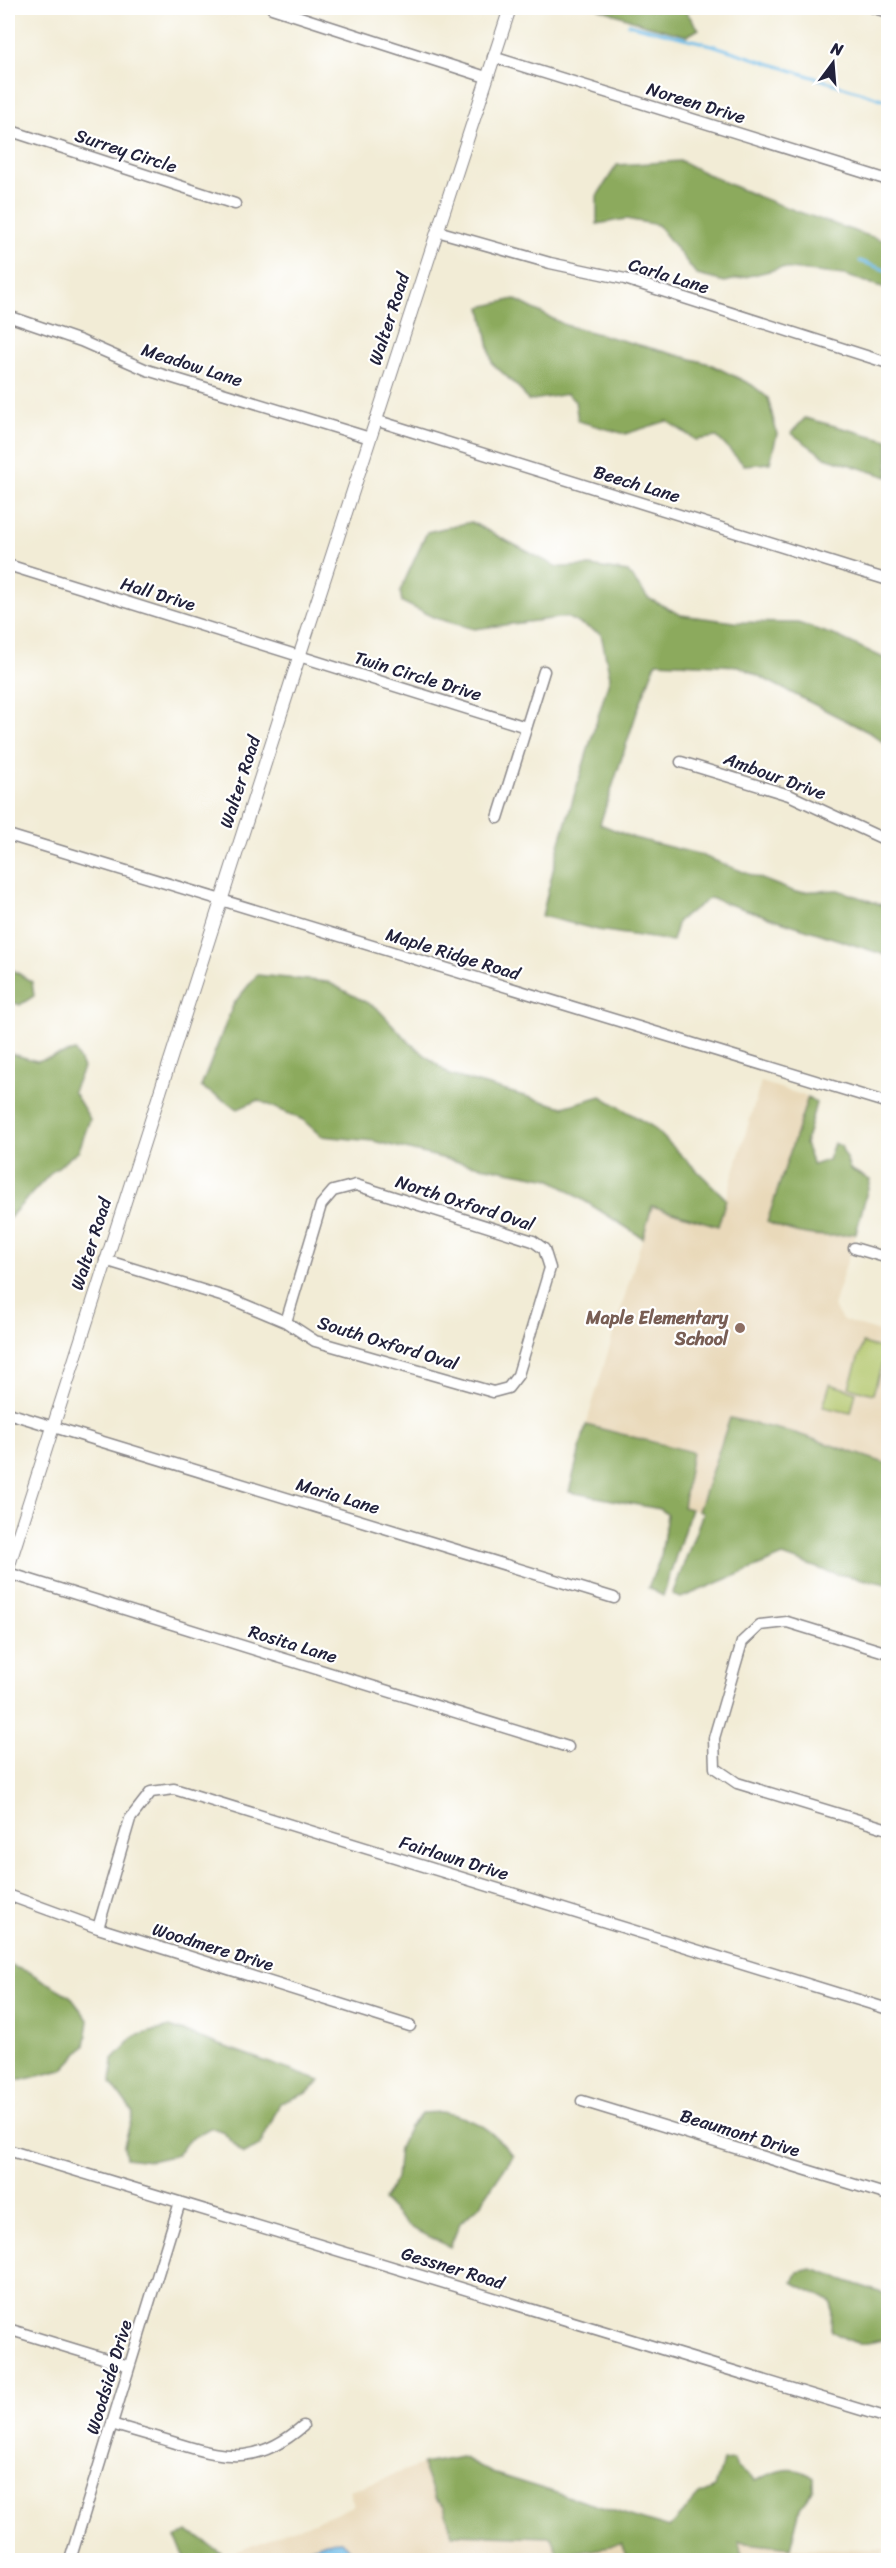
<svg xmlns="http://www.w3.org/2000/svg" width="896" height="2568" viewBox="0 0 896 2568" font-family="Sriracha,sans-serif">
<rect width="100%" height="100%" fill="#fff"/>
<filter id="ink" filterUnits="userSpaceOnUse"><feTurbulence type="fractalNoise" baseFrequency=".0167" numOctaves="2"/><feDisplacementMap in="SourceGraphic" scale="12" xChannelSelector="R" yChannelSelector="G"/><feConvolveMatrix kernelMatrix="1 2 1 2 8 2 1 2 1" color-interpolation-filters="sRGB"/></filter>
<filter id="wash" filterUnits="userSpaceOnUse"><feTurbulence type="fractalNoise" baseFrequency=".008" numOctaves="4" result="noise"/><feDisplacementMap in="SourceGraphic" scale="24" xChannelSelector="R" yChannelSelector="G"/><feGaussianBlur stdDeviation="1.35" result="paint"/><feColorMatrix in="noise" values="0 0 0 0 0 0 0 0 0 0 0 0 0 0 0 0 0 1.4 0 .05"/><feComposite in="paint" operator="in"/></filter>
<g filter="url(#wash)">
<rect width="100%" height="100%" fill="#f2ecd6"/>
<path fill="#e9d9ba" d="M761 1082 808 1097 770 1210 856 1233 833 1306 842 1320 888 1335V1567L683 1507 692 1452 586 1425 652 1206 718 1225Z
M422 2464 435 2499 444 2507 452 2534 551 2537 558 2555 622 2544 629 2560H214L335 2514 354 2505 349 2491Z
M737 2542 790 2548 884 2549 881 2560H745Z"/>
<path fill="#b1c569" stroke="#6a7452" stroke-width="1.5" d="M863 1343 886 1350 873 1394 849 1387Z
M830 1384 856 1392 851 1413 823 1407Z"/>
<path fill="#8caa5d" stroke="#57664c" stroke-width="1.5" d="M598 8H683L699 29 687 36 646 25Z
M681 161C747 196 818 219 888 242V289L844 275 781 268 725 282 697 275 658 225 626 219 597 224V196L617 165Z
M514 299 565 325 710 364 752 385 768 398 777 434 770 463 744 465 717 437 696 440 667 421 625 434 578 421 575 401 567 394 528 401 521 390 492 363 481 307Z
M805 418 888 440V477L825 457 791 433Z
M471 522 557 567 590 566 628 572 648 598 681 615 735 622 798 623 839 637 888 660V746L872 734 739 666 656 662 637 712 600 824 634 838 698 854 795 892 838 890 888 907V956L710 898 678 921 672 941 598 930 542 916 559 845 610 677 601 634 566 617 474 629 435 618 402 602 400 591 427 532Z
M8 967 32 982 34 996 20 1005 8 1001Z
M257 975 328 982 377 1008 409 1042 450 1075 563 1107 601 1096 653 1127 726 1199 718 1226 652 1206 643 1238 550 1179 454 1161 373 1141 321 1136 303 1120 258 1100 238 1109 201 1087 234 1003Z
M75 1051 83 1068 73 1091 90 1119 79 1150 52 1172 8 1219V1053L37 1061Z
M808 1097 816 1103 805 1144 813 1165 828 1160 834 1143 841 1146 850 1169 870 1180 856 1233C824 1240 796 1235 767 1222Z
M730 1418 795 1433 888 1464V1584L832 1573 783 1556 681 1598 672 1595 703 1513 698 1511Z
M586 1425 692 1452 683 1507 691 1509 663 1596 648 1588 661 1556 667 1514 660 1509 569 1492Z
M8 1965 29 1972 70 1996 89 2021 85 2046 62 2070 22 2080H8Z
M170 2027 320 2081 307 2093 280 2103 260 2146 243 2154 224 2133 210 2128 190 2139 176 2155 150 2161 126 2158 124 2145 133 2113 111 2083 113 2059 135 2036Z
M441 2112C476 2118 491 2129 513 2156L479 2206 460 2223 450 2247 408 2226 383 2201 396 2178 399 2148 409 2127 422 2113Z
M812 2269 888 2295V2338C860 2347 857 2345 831 2331L832 2303C819 2294 806 2290 793 2282L798 2272Z
M462 2457 492 2473 669 2528 699 2495 715 2488 723 2461 733 2460 737 2468 755 2481C776 2470 795 2463 814 2478V2489L800 2508 790 2548 738 2542 745 2560H629L622 2544 558 2555 551 2537 452 2534 444 2507 435 2499 422 2464Z
M187 2532 200 2538 225 2556 214 2560H182L185 2557 175 2538Z"/>
<path fill="#6ebce8" stroke="#486f92" stroke-width="1.5" d="M341 2541 351 2551 353 2560H276L326 2542Z"/>
<g fill="none" stroke-linecap="round" stroke-linejoin="round">
<path stroke="#6ebce8" stroke-width="3" d="M628 24 712 45 888 101
M860 261 888 271"/>
</g>
</g>
<g filter="url(#ink)">
<g fill="none" stroke-linecap="round" stroke-linejoin="round">
<defs>
<path id="minor" d="M272 8 486 77
M874 8 888 12
M493 57 888 180
M8 130 235 204
M437 231 550 263 625 279 888 363
M8 316 81 341 147 370 370 438
M375 420 888 580
M8 565 526 727
M681 762 789 795 888 841
M498 818 544 671
M8 835 888 1103
M854 1248 888 1258
M105 1260 231 1299 286 1322 315 1341 493 1392 508 1388 518 1375 550 1268 544 1249 533 1241 356 1185 333 1191 321 1205 286 1322
M8 1413 614 1598
M8 1573 568 1747
M888 1653 787 1622 760 1625 742 1642 714 1738 715 1768 737 1783 888 1829
M8 1895 98 1928 410 2026
M98 1928 130 1819 151 1792 174 1789 888 2009
M582 2101 888 2195
M8 2150 888 2418
M8 2329 129 2366
M112 2424C134 2431 157 2437 179 2444 230 2460 260 2463 303 2426
M70 2560 180 2202"/>
<path id="tertiary" d="M8 1568 300 654 510 8"/>
</defs>
<use href="#minor" stroke="#8a8788" stroke-width="13"/>
<use href="#tertiary" stroke="#8a8788" stroke-width="14"/>
<use href="#minor" stroke="#fff" stroke-width="10"/>
<use href="#tertiary" stroke="#fff" stroke-width="12"/>
</g>
</g>
<circle fill="#8d6e63" stroke="#fff" stroke-width="2" cx="740" cy="1328" r="6"/>
<g text-anchor="middle" stroke-width="4.5" stroke-linejoin="round" paint-order="stroke">
<g font-size="18" fill="#22223b" stroke="#fff">
<text transform="translate(696 103) rotate(17)" y="6">Noreen Drive</text>
<text transform="translate(126 151) rotate(18)" y="6">Surrey Circle</text>
<text transform="translate(669 276) rotate(17)" y="6">Carla Lane</text>
<text transform="translate(389 319) rotate(-72)" y="6">Walter Road</text>
<text transform="translate(192 365) rotate(18)" y="6">Meadow Lane</text>
<text transform="translate(637 484) rotate(17)" y="6">Beech Lane</text>
<text transform="translate(158 594) rotate(17)" y="6">Hall Drive</text>
<text transform="translate(418 676) rotate(17)" y="6">Twin Circle Drive</text>
<text transform="translate(775 776) rotate(20)" y="6">Ambour Drive</text>
<text transform="translate(240 782) rotate(-72)" y="6">Walter Road</text>
<text transform="translate(453 954) rotate(17)" y="6">Maple Ridge Road</text>
<text transform="translate(465 1203) rotate(18)" y="6">North Oxford Oval</text>
<text transform="translate(91 1244) rotate(-72)" y="6">Walter Road</text>
<text transform="translate(388 1343) rotate(17)" y="6">South Oxford Oval</text>
<text transform="translate(338 1496) rotate(17)" y="6">Maria Lane</text>
<text transform="translate(293 1644) rotate(17)" y="6">Rosita Lane</text>
<text transform="translate(454 1858) rotate(17)" y="6">Fairlawn Drive</text>
<text transform="translate(213 1947) rotate(17)" y="6">Woodmere Drive</text>
<text transform="translate(740 2133) rotate(17)" y="6">Beaumont Drive</text>
<text transform="translate(453 2268) rotate(17)" y="6">Gessner Road</text>
<text transform="translate(109 2377) rotate(-73)" y="6">Woodside Drive</text>
</g>
<g font-size="18" font-weight="bold" fill="#785e54" stroke="#fff" text-anchor="end">
<text x="728" y="1324">Maple Elementary<tspan x="728" dy="21">School</tspan></text>
</g>
</g>
<rect width="896" height="2568" fill="none" stroke="#fff" stroke-width="30"/>
<g transform="translate(833 63) rotate(16)" stroke="#ffffff" stroke-width="4.5" paint-order="stroke">
<path d="M0-4.5L10 22L0 15L-10 22Z" fill="#22223b"/>
<text y="-9" font-size="16" font-weight="bold" text-anchor="middle" fill="#22223b">N</text>
</g>
</svg>
